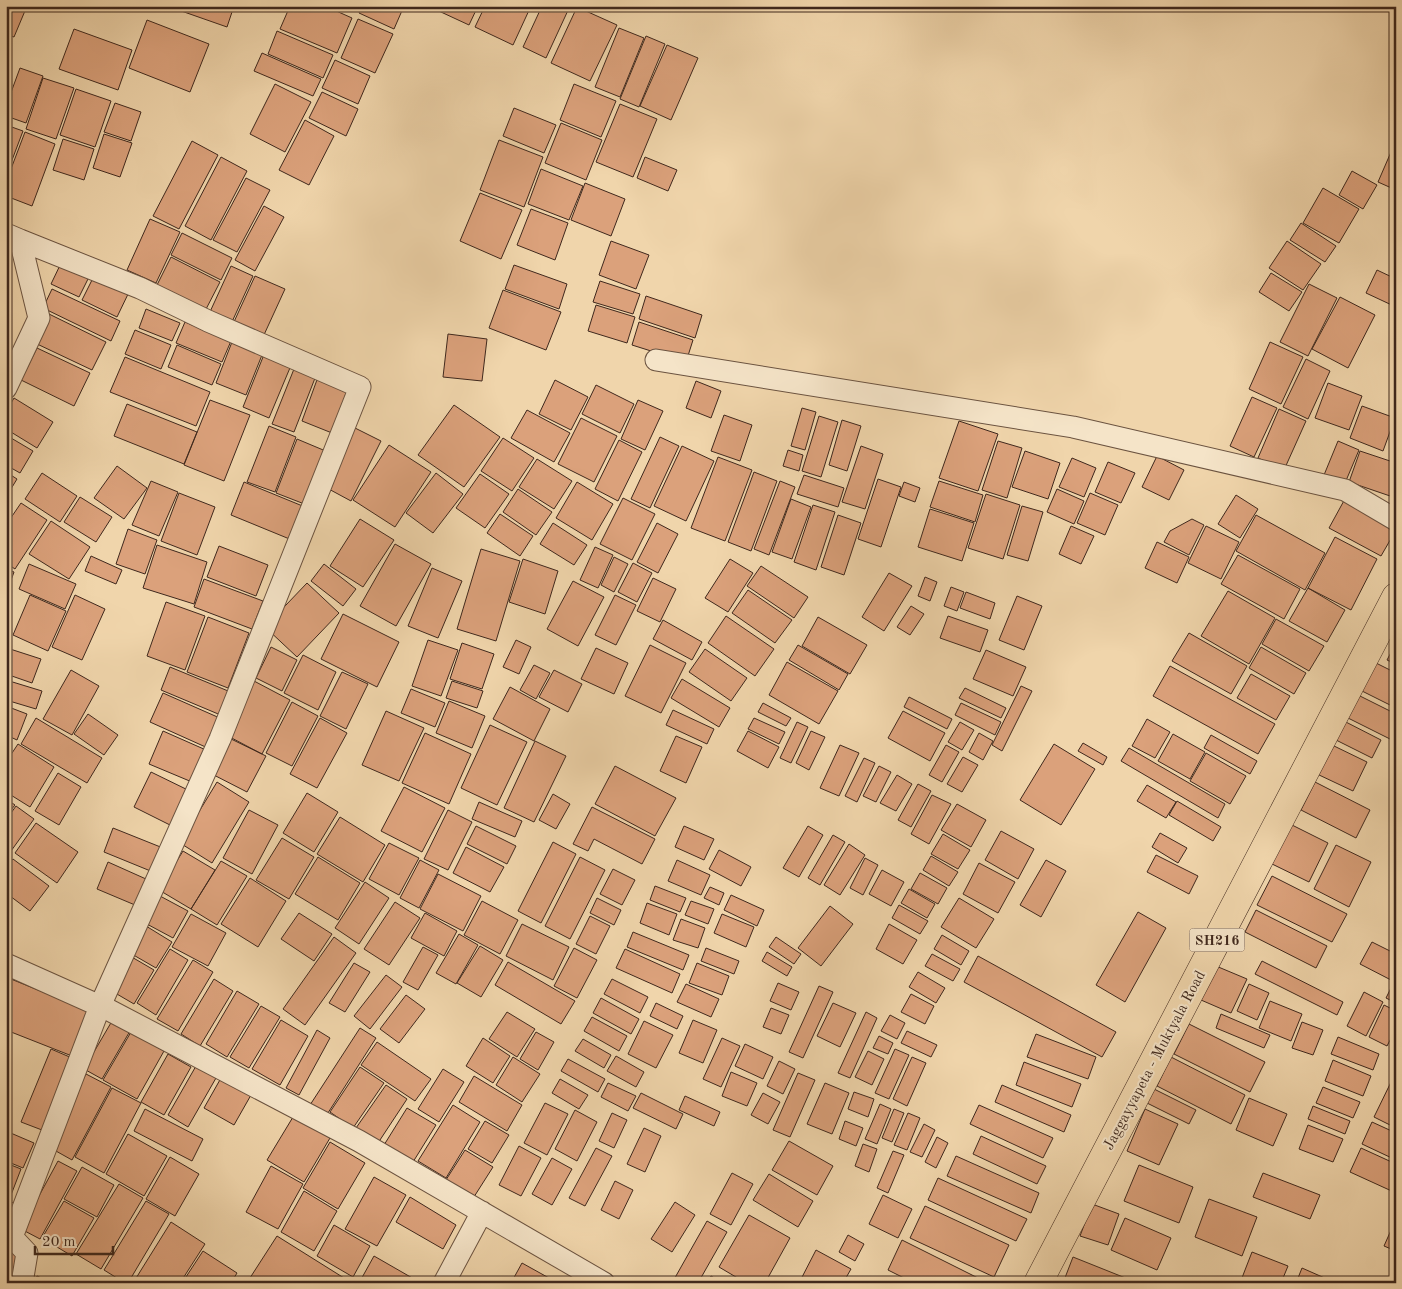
<svg xmlns="http://www.w3.org/2000/svg" width="1402" height="1289" viewBox="0 0 1402 1289" font-family="'Old Standard TT',serif">
<rect width="100%" height="100%" fill="#f0d5ab"/>
<filter id="stains"><feTurbulence type="fractalNoise" baseFrequency=".004" numOctaves="4"/><feColorMatrix values="0 0 0 0 .2 0 0 0 0 .09 0 0 0 0 .02 0 0 0 .5 -.17"/></filter>
<radialGradient id="worn" r=".72"><stop offset=".6" stop-color="#630" stop-opacity="0"/><stop offset="1" stop-color="#630" stop-opacity=".3"/></radialGradient>
<path fill="#dba17b" stroke="#3f281d" d="M6 6H27L14 37 6 34Z
M167 6H234L227 27Z
M290 6H325L352 18 337 53 280 29Z
M362 6H404L394 29 359 13Z
M428 6H478L469 25Z
M485 6H531L513 45 475 27Z
M542 6H570L546 58 523 47Z
M577 7 617 25 590 81 551 63Z
M358 19 393 34 375 73 341 58Z
M147 20 209 44 190 92 129 68Z
M619 28 644 38 620 97 595 87Z
M74 29 132 50 118 90 59 69Z
M277 31 333 55 323 78 268 54Z
M646 36 665 44 639 107 620 99Z
M667 45 698 58 671 120 640 106Z
M262 53 321 79 313 96 254 71Z
M335 60 370 76 358 104 322 88Z
M20 68 43 76 26 123 6 116V106Z
M43 78 74 88 56 139 26 129Z
M275 84 311 102 285 152 250 134Z
M574 84 616 101 601 137 560 120Z
M76 89 111 101 95 147 60 135Z
M322 92 358 109 346 136 309 118Z
M115 103 141 112 131 141 104 132Z
M620 104 657 119 633 177 596 162Z
M514 108 556 125 544 153 503 136Z
M305 120 334 136 309 185 279 170Z
M561 123 602 140 586 180 545 163Z
M6 125 23 131 6 176Z
M25 132 55 144 32 206 6 196V182Z
M104 134 132 143 120 177 93 168Z
M63 139 94 149 84 180 53 170Z
M499 140 543 157 524 207 480 190Z
M192 141 218 155 179 229 153 216Z
M1391 152 1396 154V190L1378 182Z
M221 157 247 171 211 240 185 226Z
M645 157 677 170 668 191 637 178Z
M541 169 583 186 569 220 528 204Z
M1352 171 1377 185 1363 209 1339 195Z
M246 178 270 190 237 252 213 240Z
M585 183 625 199 611 236 571 220Z
M1323 188 1359 209 1339 243 1303 223Z
M480 193 522 210 501 259 460 241Z
M264 206 284 217 255 271 235 260Z
M531 209 568 223 555 260 517 245Z
M150 219 180 232 156 283 127 270Z
M1301 223 1336 246 1325 262 1290 240Z
M182 233 232 258 221 280 171 255Z
M611 241 649 255 636 289 599 275Z
M1287 241 1321 264 1303 290 1269 268Z
M171 257 220 282 204 313 155 289Z
M63 259 91 273 79 297 51 284Z
M514 265 567 284 559 309 505 289Z
M231 266 253 276 231 324 209 314Z
M1377 270 1396 279V307L1366 293Z
M1271 273 1302 292 1289 311 1259 292Z
M95 274 130 290 117 317 82 300Z
M255 276 285 289 263 337 233 324Z
M600 281 640 294 633 314 593 302Z
M1309 284 1337 298 1308 356 1280 342Z
M52 289 120 321 111 341 43 308Z
M503 290 561 312 546 350 489 328Z
M646 296 702 315 695 338 639 319Z
M1340 297 1375 315 1348 368 1312 349Z
M596 305 635 317 627 343 588 331Z
M146 309 180 323 172 341 139 328Z
M49 314 106 342 92 370 35 343Z
M185 322 231 341 222 362 176 343Z
M639 322 693 340 686 362 632 345Z
M135 330 171 345 161 369 125 354Z
M448 334 487 339 482 381 443 377Z
M232 342 262 355 246 395 216 383Z
M1270 342 1303 357 1281 404 1249 389Z
M177 345 221 364 212 385 168 367Z
M37 348 90 373 74 406 21 380Z
M265 352 292 363 269 418 243 407Z
M125 357 210 392 196 426 110 392Z
M1306 359 1330 371 1308 419 1283 407Z
M296 364 317 373 294 432 272 424Z
M318 377 348 388 332 433 302 421Z
M555 380 588 397 571 430 539 414Z
M696 381 721 391 711 418 686 408Z
M1328 383 1362 396 1349 430 1315 418Z
M596 385 634 404 620 433 582 414Z
M1252 397 1277 408 1254 457 1230 446Z
M14 398 53 422 37 448 6 429V412Z
M210 400 250 415 224 481 184 465Z
M638 400 663 411 645 450 621 439Z
M127 404 197 432 184 464 114 436Z
M454 405 500 437 464 487 418 455Z
M1362 406 1395 418 1383 451 1350 438Z
M802 408 816 412 805 450 791 446Z
M1279 409 1306 421 1284 470 1258 458Z
M527 410 570 433 554 462 511 438Z
M724 415 752 425 740 461 711 451Z
M819 416 838 422 821 477 802 471Z
M581 418 617 436 594 482 558 464Z
M842 420 861 426 847 471 829 465Z
M959 421 998 434 978 491 939 478Z
M269 426 296 437 275 492 247 482Z
M355 428 381 441 351 501 325 487Z
M6 435 33 451 20 473 6 465Z
M660 437 679 446 650 508 631 499Z
M503 438 534 458 512 491 481 471Z
M297 439 328 452 307 505 276 493Z
M619 440 642 452 618 501 595 489Z
M998 441 1022 448 1007 498 982 490Z
M1338 441 1359 450 1345 483 1324 475Z
M389 445 431 472 395 527 353 500Z
M682 446 714 461 686 521 654 506Z
M861 446 883 454 865 509 842 502Z
M788 450 803 455 799 471 783 466Z
M1025 451 1060 463 1048 499 1012 487Z
M1360 451 1396 463V498L1349 482Z
M1157 456 1184 470 1169 500 1142 487Z
M718 457 752 470 725 541 691 528Z
M1072 458 1096 468 1084 497 1059 487Z
M537 459 572 481 554 509 519 487Z
M1108 462 1135 473 1121 503 1095 492Z
M117 466 147 488 124 519 94 498Z
M6 472 17 479 6 497Z
M754 472 777 481 751 551 728 542Z
M42 473 77 496 60 522 25 499Z
M436 473 463 494 433 533 406 513Z
M480 474 509 494 485 528 456 508Z
M804 475 844 488 838 507 797 494Z
M878 479 901 487 881 547 858 539Z
M151 481 178 492 159 536 132 525Z
M780 481 795 487 769 555 754 549Z
M939 481 983 495 975 522 930 507Z
M244 482 305 507 292 540 231 515Z
M577 482 613 504 592 540 556 518Z
M904 482 920 488 915 502 899 496Z
M518 489 552 512 536 535 503 512Z
M1057 489 1084 501 1074 524 1047 512Z
M179 493 215 507 197 555 161 541Z
M1090 493 1118 505 1105 535 1077 523Z
M986 494 1020 505 1003 559 968 548Z
M1236 495 1258 509 1240 538 1218 524Z
M80 497 112 517 96 542 64 522Z
M1346 497 1396 530 1381 556 1329 528Z
M623 498 655 514 632 560 600 544Z
M791 499 811 507 792 559 772 552Z
M21 503 47 520 15 569 6 563V525Z
M813 505 835 512 816 570 794 562Z
M1022 506 1043 512 1028 561 1007 555Z
M930 509 974 523 962 561 918 547Z
M500 514 533 536 520 556 487 533Z
M838 515 861 523 844 575 821 567Z
M1256 515 1325 553 1305 590 1236 551Z
M360 519 394 540 363 587 330 566Z
M1192 519 1204 525 1189 555 1164 542 1170 531Z
M51 521 90 547 69 579 29 554Z
M553 523 587 545 574 565 540 544Z
M657 523 678 534 658 573 637 562Z
M1071 526 1094 536 1081 564 1059 554Z
M1206 526 1239 542 1221 579 1188 563Z
M128 529 157 540 145 574 116 564Z
M1335 537 1377 559 1351 610 1308 588Z
M1157 542 1189 557 1177 583 1145 568Z
M395 544 431 564 396 626 360 606Z
M157 545 207 562 194 604 143 588Z
M219 546 268 565 256 596 207 577Z
M595 547 613 555 598 588 580 580Z
M481 549 520 561 496 641 457 629Z
M1238 555 1300 589 1284 619 1221 584Z
M91 556 122 570 116 584 85 571Z
M614 557 628 564 614 592 601 585Z
M523 559 558 571 545 614 509 602Z
M730 559 753 573 728 612 705 598Z
M633 563 652 573 637 602 618 592Z
M29 564 76 584 65 609 19 589Z
M324 564 356 589 343 606 311 581Z
M761 566 808 597 794 618 747 586Z
M432 568 462 581 438 638 408 626Z
M6 569 14 572 6 594Z
M889 573 912 586 884 631 862 617Z
M925 577 937 582 930 601 918 596Z
M653 578 676 589 660 622 637 611Z
M204 579 263 601 252 629 194 607Z
M573 581 604 597 578 646 547 629Z
M307 583 339 613 297 657 265 627Z
M951 587 964 592 957 611 944 606Z
M1308 588 1345 610 1327 642 1289 621Z
M748 590 792 620 775 643 732 613Z
M1228 591 1275 618 1249 664 1201 636Z
M966 592 995 603 990 619 960 608Z
M30 595 66 611 48 651 13 635Z
M75 595 105 609 82 660 52 647Z
M615 595 636 605 616 645 595 635Z
M1017 596 1042 606 1024 650 999 640Z
M166 602 205 616 185 670 147 656Z
M911 606 924 614 910 635 897 627Z
M343 614 399 642 377 687 321 659Z
M726 616 774 649 755 676 708 643Z
M948 616 988 630 980 652 940 638Z
M208 617 249 633 228 688 187 672Z
M818 617 867 645 850 674 802 646Z
M1276 619 1324 646 1309 671 1262 644Z
M663 620 702 642 692 660 653 639Z
M1189 633 1247 666 1231 694 1172 661Z
M428 640 458 650 441 696 412 686Z
M516 640 531 647 519 674 503 667Z
M462 643 494 654 482 689 450 679Z
M1396 643V664L1387 660Z
M650 645 686 663 661 713 625 696Z
M798 645 848 674 839 690 789 660Z
M271 647 297 660 282 691 256 678Z
M1261 647 1306 673 1294 694 1249 668Z
M7 648 41 659 32 683 6 674Z
M596 648 628 663 614 694 581 679Z
M705 649 747 678 731 701 689 672Z
M986 650 1026 667 1013 696 973 679Z
M303 655 336 672 318 710 284 693Z
M1372 661 1396 673V708L1358 689Z
M787 662 838 691 819 724 769 695Z
M534 665 550 673 536 699 520 690Z
M1170 666 1275 724 1258 754 1153 696Z
M170 667 233 693 223 716 161 690Z
M71 670 99 686 72 735 43 719Z
M554 670 582 684 568 712 539 697Z
M342 672 368 684 346 729 320 716Z
M1251 674 1290 696 1276 720 1237 698Z
M682 679 730 708 719 727 671 698Z
M6 680 42 691 36 709 6 700Z
M254 681 290 700 262 754 226 735Z
M452 681 483 691 477 708 446 698Z
M1021 686 1032 691 1002 751 992 745Z
M510 687 550 709 534 741 493 719Z
M965 688 1006 708 1001 718 959 698Z
M411 689 445 703 435 727 401 713Z
M163 693 222 719 210 749 150 722Z
M1358 695 1396 714V736L1394 741 1346 717Z
M909 697 952 719 947 729 904 707Z
M449 701 485 716 472 748 436 733Z
M292 702 318 716 292 766 266 753Z
M763 703 791 718 786 726 758 712Z
M961 703 1001 722 995 735 955 715Z
M6 706 27 714 17 740 6 735Z
M673 710 714 729 707 744 666 725Z
M386 711 424 728 399 781 362 765Z
M903 711 945 733 930 761 888 738Z
M88 714 118 735 104 755 74 734Z
M36 718 102 758 87 783 21 744Z
M320 718 347 733 317 788 290 774Z
M754 718 785 732 779 744 748 729Z
M1147 719 1170 732 1155 758 1132 746Z
M1340 719 1381 740 1372 758 1332 738Z
M797 722 808 727 791 763 780 758Z
M960 722 974 730 962 750 948 742Z
M490 725 527 742 497 805 461 788Z
M163 731 206 750 192 782 149 764Z
M748 731 779 747 768 768 737 751Z
M811 731 825 737 809 770 796 763Z
M425 733 471 754 449 804 402 783Z
M979 733 993 741 983 760 969 752Z
M1173 734 1205 752 1190 779 1158 761Z
M1211 735 1257 761 1250 774 1204 748Z
M676 736 702 747 686 783 660 771Z
M227 737 266 756 247 792 208 772Z
M535 741 566 756 534 822 504 808Z
M1083 743 1107 757 1103 765 1078 751Z
M18 744 54 767 30 807 6 792V762Z
M1054 744 1095 769 1061 825 1020 800Z
M840 745 859 753 839 796 820 788Z
M946 745 959 752 942 782 929 775Z
M1332 745 1367 762 1353 791 1317 774Z
M1129 748 1225 804 1218 818 1121 761Z
M1206 753 1246 776 1230 804 1190 781Z
M963 757 978 765 962 792 947 784Z
M864 758 875 763 857 802 845 796Z
M615 766 676 798 655 836 595 804Z
M879 766 891 772 876 802 863 796Z
M151 772 192 792 174 827 134 807Z
M58 773 81 787 59 825 35 811Z
M897 775 912 784 896 811 880 803Z
M217 782 249 802 212 863 180 843Z
M1315 782 1370 810 1356 838 1301 810Z
M918 784 931 791 911 827 898 820Z
M1147 785 1176 802 1166 818 1137 801Z
M404 787 445 808 422 852 381 831Z
M307 793 338 812 314 852 283 833Z
M553 794 570 804 556 829 539 820Z
M932 795 951 804 929 844 911 834Z
M6 799 15 805 6 816Z
M1177 801 1221 827 1213 841 1169 815Z
M479 802 522 821 515 837 472 819Z
M957 804 986 820 971 847 941 830Z
M16 806 34 819 6 858V820Z
M592 807 655 839 642 864 594 839 588 851 573 844Z
M249 810 278 825 252 874 223 858Z
M448 810 472 822 448 870 424 859Z
M340 817 385 845 363 882 317 854Z
M36 823 78 852 57 883 15 853Z
M1290 824 1328 843 1309 882 1270 863Z
M476 826 516 846 507 864 467 844Z
M684 826 714 839 704 860 675 847Z
M808 826 823 835 799 877 783 868Z
M113 828 163 848 153 872 104 852Z
M1001 831 1034 849 1018 879 985 860Z
M1160 833 1187 848 1178 863 1152 847Z
M943 834 970 850 958 869 931 854Z
M833 835 845 842 820 885 808 878Z
M282 838 314 857 289 899 256 880Z
M553 842 576 854 541 923 518 911Z
M389 843 419 858 399 895 369 879Z
M849 844 865 855 840 895 824 885Z
M1336 845 1371 862 1349 907 1314 889Z
M466 847 504 867 490 892 453 873Z
M719 850 751 867 741 886 709 869Z
M183 851 215 870 191 909 159 890Z
M1156 855 1198 876 1189 894 1147 872Z
M931 856 958 872 949 886 923 870Z
M318 857 360 883 338 920 295 894Z
M580 857 605 870 570 939 545 926Z
M865 858 878 865 863 895 850 888Z
M13 859 49 886 30 911 6 893V867Z
M420 860 439 870 419 908 400 898Z
M677 860 710 875 701 895 668 881Z
M1046 860 1066 871 1041 917 1020 905Z
M221 861 247 876 217 925 191 909Z
M108 862 146 879 135 905 97 889Z
M979 863 1015 882 998 913 963 894Z
M613 869 635 880 622 905 600 894Z
M882 870 904 882 891 906 869 894Z
M920 873 947 888 938 904 911 889Z
M438 874 481 896 463 931 420 909Z
M1272 876 1347 914 1332 942 1257 905Z
M250 878 286 901 258 947 221 924Z
M365 882 389 898 359 944 335 928Z
M655 886 686 898 680 912 650 900Z
M710 887 724 893 719 905 704 898Z
M909 889 935 904 927 918 901 903Z
M731 895 764 910 757 926 724 910Z
M160 896 188 911 173 938 145 923Z
M597 898 621 910 614 925 590 913Z
M959 898 994 919 976 948 941 927Z
M482 901 518 920 500 954 464 935Z
M691 901 714 909 708 924 685 915Z
M395 902 420 918 389 965 364 949Z
M647 903 677 914 669 935 640 923Z
M899 905 928 921 920 934 892 918Z
M830 906 853 924 821 966 798 948Z
M1256 910 1327 946 1316 968 1245 932Z
M1138 912 1166 928 1125 1002 1096 985Z
M299 913 332 934 314 961 281 939Z
M425 913 457 931 444 956 411 938Z
M191 914 226 933 208 966 172 947Z
M722 914 754 927 746 947 714 933Z
M590 916 610 926 596 954 576 944Z
M681 919 705 928 698 948 673 940Z
M522 924 569 947 553 980 506 956Z
M889 924 917 940 903 964 876 949Z
M146 926 172 942 156 968 130 953Z
M633 932 689 955 683 970 627 947Z
M459 934 478 945 456 984 436 973Z
M942 935 969 951 961 965 934 949Z
M334 937 356 953 305 1025 283 1009Z
M776 937 801 954 794 964 769 947Z
M1372 942 1396 954V971L1391 980 1360 964Z
M480 946 503 960 481 997 457 983Z
M423 947 438 955 418 990 403 982Z
M574 948 597 960 577 998 554 986Z
M706 948 739 961 734 974 701 961Z
M170 949 188 960 156 1015 137 1003Z
M625 949 680 974 672 993 616 968Z
M767 952 792 967 787 976 762 961Z
M932 954 960 969 953 981 925 966Z
M130 956 154 970 134 1004 110 990Z
M978 956 1116 1032 1102 1057 964 982Z
M193 960 213 972 178 1031 157 1019Z
M1262 961 1343 1002 1337 1015 1255 974Z
M508 962 575 1001 561 1024 495 985Z
M354 963 370 972 345 1012 329 1003Z
M697 963 729 976 722 995 689 983Z
M1216 966 1247 979 1231 1013 1201 1000Z
M918 972 945 988 936 1003 909 987Z
M386 975 402 987 370 1029 354 1016Z
M6 977 90 1011 72 1056 6 1030Z
M1396 978V1003L1386 998Z
M214 979 233 991 200 1046 181 1034Z
M612 979 648 997 640 1013 604 994Z
M778 983 799 992 791 1010 770 1001Z
M686 984 719 999 711 1017 677 1002Z
M1249 984 1269 993 1257 1020 1237 1011Z
M819 986 833 992 803 1058 789 1052Z
M237 991 259 1004 227 1057 206 1044Z
M1364 992 1383 1002 1366 1036 1347 1026Z
M911 994 934 1006 925 1024 901 1012Z
M406 995 425 1009 399 1043 380 1029Z
M601 998 639 1019 631 1034 593 1013Z
M1270 1001 1302 1014 1291 1041 1259 1028Z
M656 1003 683 1016 677 1029 650 1016Z
M833 1003 856 1013 840 1047 817 1036Z
M1384 1005 1396 1011V1029L1387 1046 1369 1037Z
M261 1006 280 1017 249 1068 230 1057Z
M771 1008 789 1015 781 1034 763 1027Z
M507 1012 535 1029 517 1057 489 1039Z
M866 1012 877 1018 850 1078 838 1073Z
M1221 1014 1270 1035 1264 1048 1216 1028Z
M890 1015 905 1023 897 1039 881 1031Z
M592 1017 627 1036 619 1051 584 1031Z
M281 1020 308 1036 280 1085 252 1069Z
M693 1020 717 1030 703 1063 679 1053Z
M112 1021 130 1031 102 1079 84 1069Z
M644 1021 673 1035 656 1068 628 1054Z
M1302 1022 1323 1030 1313 1055 1292 1048Z
M1189 1024 1265 1062 1250 1092 1174 1054Z
M360 1028 376 1038 326 1116 310 1105Z
M317 1030 330 1038 299 1095 286 1088Z
M907 1031 937 1045 931 1057 901 1043Z
M131 1032 164 1051 137 1099 103 1080Z
M536 1032 554 1042 538 1070 520 1059Z
M1036 1034 1096 1057 1088 1079 1027 1057Z
M879 1036 893 1043 888 1054 873 1048Z
M1338 1037 1379 1054 1373 1070 1331 1054Z
M483 1038 510 1056 493 1083 466 1066Z
M722 1038 740 1046 721 1087 703 1079Z
M583 1039 611 1055 604 1068 575 1051Z
M377 1042 431 1079 415 1101 361 1065Z
M745 1044 773 1057 763 1079 735 1066Z
M51 1049 72 1058 42 1130 21 1122Z
M895 1049 909 1055 889 1099 875 1093Z
M868 1051 884 1059 872 1085 855 1077Z
M168 1054 191 1067 164 1115 141 1102Z
M616 1056 644 1072 636 1087 607 1071Z
M513 1057 540 1074 522 1102 496 1085Z
M912 1057 926 1063 907 1106 893 1099Z
M1171 1057 1245 1095 1231 1124 1157 1086Z
M568 1059 605 1079 598 1092 561 1071Z
M1333 1060 1371 1076 1363 1096 1325 1081Z
M779 1061 795 1069 783 1094 767 1086Z
M1024 1062 1081 1084 1072 1107 1016 1085Z
M196 1066 216 1078 188 1127 168 1115Z
M360 1067 384 1083 353 1128 330 1112Z
M443 1069 464 1082 439 1122 418 1109Z
M731 1072 757 1083 747 1106 722 1096Z
M798 1073 815 1080 790 1137 773 1130Z
M86 1074 111 1087 72 1160 47 1146Z
M474 1076 522 1105 507 1131 459 1102Z
M221 1078 251 1095 234 1125 204 1108Z
M1393 1078 1396 1079V1128L1374 1117Z
M560 1079 588 1095 579 1109 552 1093Z
M608 1083 636 1096 628 1111 601 1097Z
M825 1083 849 1093 832 1134 807 1124Z
M386 1085 407 1099 378 1143 356 1128Z
M1002 1085 1071 1115 1064 1132 995 1102Z
M1323 1087 1360 1102 1353 1118 1316 1103Z
M112 1088 141 1103 104 1173 75 1157Z
M1154 1089 1196 1110 1189 1124 1147 1103Z
M854 1092 874 1099 868 1117 848 1109Z
M641 1093 683 1114 676 1129 633 1108Z
M763 1093 780 1102 768 1124 751 1115Z
M685 1096 720 1112 714 1126 679 1110Z
M1249 1098 1287 1114 1273 1146 1236 1130Z
M545 1103 568 1114 547 1155 524 1143Z
M880 1104 891 1109 877 1144 865 1139Z
M453 1105 480 1122 446 1178 418 1161Z
M979 1105 1053 1138 1043 1158 970 1124Z
M1313 1106 1350 1121 1345 1134 1308 1119Z
M407 1108 436 1125 413 1162 384 1145Z
M145 1109 203 1139 192 1161 134 1131Z
M894 1109 904 1113 892 1142 882 1138Z
M1145 1109 1178 1124 1159 1165 1127 1151Z
M575 1110 597 1122 577 1161 555 1149Z
M612 1113 627 1120 614 1148 599 1141Z
M908 1113 920 1118 907 1150 894 1145Z
M293 1117 330 1138 304 1182 267 1160Z
M485 1121 509 1135 492 1163 468 1149Z
M845 1121 863 1128 856 1146 839 1139Z
M1372 1122 1396 1133V1160L1362 1144Z
M924 1124 935 1130 922 1157 910 1152Z
M1308 1125 1343 1139 1333 1162 1299 1149Z
M644 1128 661 1136 645 1172 627 1164Z
M6 1131 34 1143 23 1168 6 1161Z
M128 1134 167 1156 144 1196 106 1174Z
M981 1136 1046 1166 1037 1184 973 1154Z
M937 1137 948 1143 936 1168 925 1162Z
M789 1141 833 1166 817 1195 772 1170Z
M330 1142 365 1163 338 1209 303 1188Z
M863 1144 877 1149 869 1172 855 1166Z
M519 1146 541 1158 521 1196 499 1185Z
M596 1148 612 1156 585 1206 569 1198Z
M1361 1148 1396 1164V1193L1350 1172Z
M465 1150 493 1167 472 1200 444 1183Z
M893 1151 904 1155 888 1193 877 1188Z
M956 1156 1039 1193 1031 1213 947 1176Z
M170 1157 199 1174 175 1216 146 1199Z
M552 1158 572 1169 552 1205 532 1194Z
M58 1161 77 1171 40 1239 21 1229Z
M6 1163 21 1169 11 1195 6 1193Z
M1139 1165 1193 1187 1179 1223 1124 1201Z
M271 1166 303 1184 278 1229 246 1212Z
M82 1167 114 1185 97 1217 64 1199Z
M732 1173 753 1184 731 1225 710 1214Z
M1263 1173 1320 1195 1310 1219 1253 1197Z
M769 1174 813 1201 798 1227 753 1200Z
M374 1177 406 1195 377 1246 345 1229Z
M938 1178 1027 1219 1016 1241 928 1200Z
M615 1181 633 1190 619 1219 601 1210Z
M119 1184 143 1198 101 1269 76 1254Z
M304 1191 337 1211 314 1251 281 1232Z
M883 1195 912 1209 898 1238 869 1224Z
M410 1197 456 1225 443 1249 396 1222Z
M1209 1199 1257 1217 1242 1256 1195 1237Z
M6 1200 19 1205 6 1238Z
M64 1201 94 1218 72 1256 42 1238Z
M146 1201 169 1214 128 1283H125L104 1270Z
M675 1202 695 1215 672 1252 651 1239Z
M1092 1204 1119 1214 1108 1245 1080 1236Z
M925 1206 1009 1245 994 1277 910 1238Z
M749 1215 790 1238 765 1283H746L719 1267Z
M1125 1218 1171 1238 1157 1270 1111 1250Z
M1396 1219V1251L1384 1246Z
M707 1221 727 1232 698 1283H672Z
M171 1222 205 1244 180 1283H133Z
M334 1225 370 1246 353 1277 317 1256Z
M848 1235 864 1244 855 1261 839 1252Z
M277 1236 352 1283H250L248 1281Z
M902 1240 988 1283H914L888 1270Z
M6 1250 21 1256 11 1283H6Z
M816 1250 851 1269 843 1283H799Z
M203 1251 237 1273 231 1283H182Z
M1252 1252 1288 1266 1281 1283H1240Z
M374 1256 421 1283H359Z
M1073 1257 1138 1283H1063Z
M522 1263 558 1283H511Z
M1302 1268 1336 1283H1296Z
M1395 1269 1396 1283H1390Z
M37 1276 52 1283H34Z
M711 1276 723 1283H707Z"/>
<g fill="none" stroke-linecap="round" stroke-linejoin="round">
<defs>
<path id="street" d="M6 234 20 240 39 318 6 388
M20 240 140 288 208 321 360 387 220 739 100 1006 12 1237 27 1253 22 1283
M656 360 1073 427 1345 490 1396 520
M6 964 109 1010 359 1141 604 1283
M444 1283 482 1212"/>
<path id="primary" d="M1038 1283 1396 597"/>
</defs>
<use href="#street" stroke="#6b5340" stroke-width="23"/>
<use href="#primary" stroke="#3f281d" stroke-width="29"/>
<use href="#street" stroke="#f5e4c8" stroke-width="21"/>
<use href="#primary" stroke="#f0d5ab" stroke-width="28"/>
</g>
<g text-anchor="middle" stroke-width="4" stroke-linejoin="round" paint-order="stroke">
<rect fill="#f5e4c8" stroke="#766050" stroke-width="1" x="1189.5" y="928.5" width="55" height="23" rx="4"/>
<g font-size="14" font-weight="bold" fill="#3f281d">
<text x="1217" y="945">SH216</text>
</g>
<g font-size="15" fill="#3f281d" stroke="#f5e4c8">
<text transform="translate(1154 1060) rotate(-62)" y="5">Jaggayyapeta - Muktyala Road</text>
</g>
</g>
<rect width="1402" height="1289" fill="none" stroke="#f0d5ab" stroke-width="25"/>
<rect x="8" y="8" width="1387" height="1274" fill="none" stroke="#3f281d" stroke-width="2.5"/>
<rect x="12" y="12" width="1377" height="1264" fill="none" stroke="#3f281d"/>
<path d="M35 1246v8h78v-8" fill="none" stroke="#3f281d" stroke-width="2.5"/>
<text x="42" y="1246" font-size="15" fill="#3f281d" stroke="#f5e4c8" stroke-width="4" paint-order="stroke">20 m</text>
<rect width="100%" height="100%" filter="url(#stains)"/>
<rect width="100%" height="100%" fill="url(#worn)"/>
</svg>
